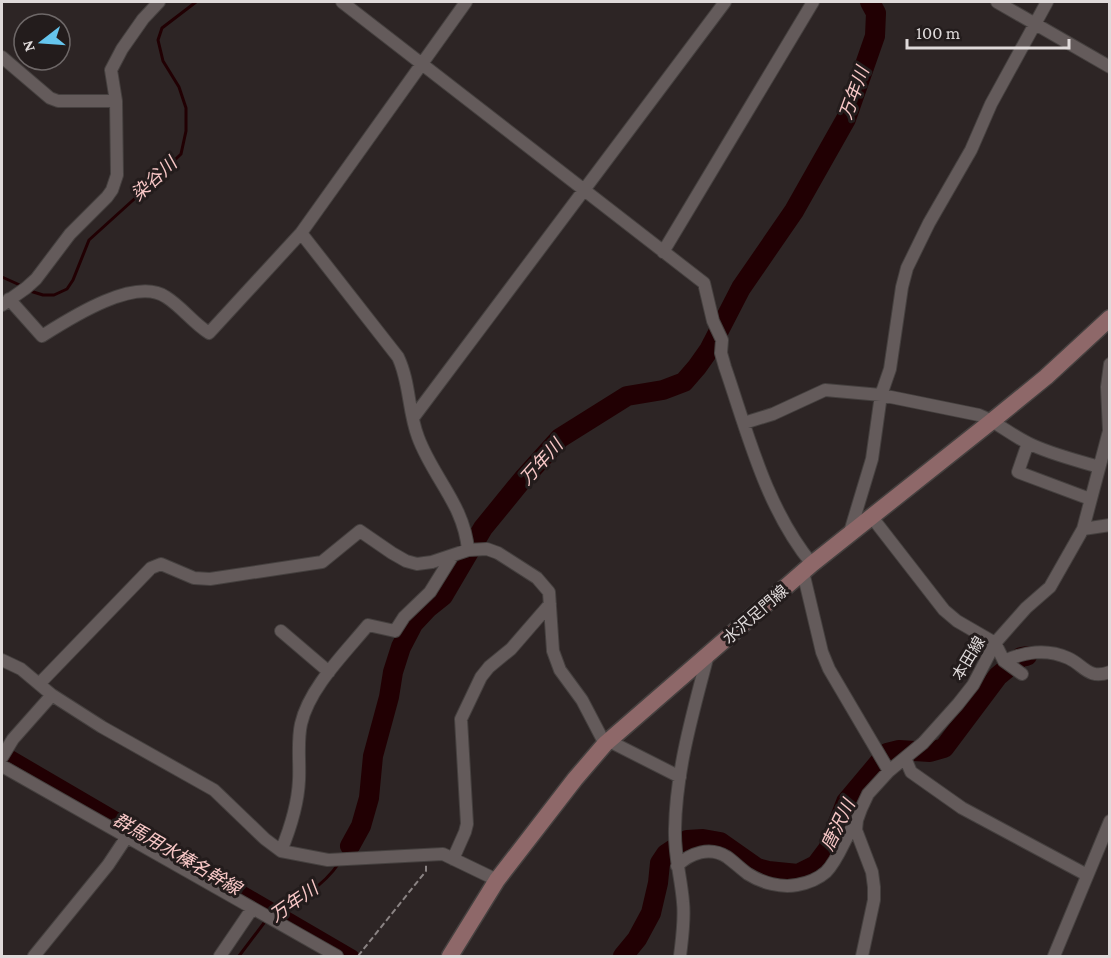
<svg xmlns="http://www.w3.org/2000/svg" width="1111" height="958" viewBox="0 0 1111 958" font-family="'Crimson Pro','Noto Sans JP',serif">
<rect width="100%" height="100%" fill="#2d2525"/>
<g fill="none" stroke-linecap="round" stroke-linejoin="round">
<path stroke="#210003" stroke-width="3" d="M2 277 22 286
M30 291 43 295H54L67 289 73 280 89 240 142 192 181 154 186 131V108L179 87 163 61 158 40 162 28 196 2
M344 855 350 846
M271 915C297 901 322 888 339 863
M239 956 267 919"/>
<path stroke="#210003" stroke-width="12" d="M2 751 353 956"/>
<path stroke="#210003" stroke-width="20" d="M350 846 361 826 369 798 373 756 389 697 393 672 401 647 413 624 428 608 443 596 483 528 523 479 560 438 627 396 663 390 684 382 697 367 709 350 741 288 794 211 846 119 875 36 876 13 870 2
M623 956 637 939 651 913 658 883 660 863 666 854 687 840 703 839 720 842 757 868 768 871 798 874 816 865 828 849 846 802 887 753 899 750 930 752 944 748 998 676 1021 657 1027 656"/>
<defs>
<path id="street" d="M342 2 704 283 713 321 722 340 721 353 725 367C748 434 766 508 812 564
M997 2 1110 67
M2 57 50 98 58 101H116
M301 233 398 357C410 382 408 411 418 437 433 478 464 504 468 550
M663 252 813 2
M9 299 42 336C69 319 135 276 166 297 182 307 193 323 209 333L301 233 466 2
M2 305 26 288 36 279 70 234 107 197 112 190 117 175 116 101 111 70 122 49 143 19 159 2
M413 418 725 2
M744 423 773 414 825 390 881 395 979 415C997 422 1011 435 1028 443 1050 454 1076 460 1099 467
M1028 443 1018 472 1090 499
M871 516 944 610 957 621 995 643 1004 661 1022 674
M1083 529 1110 525
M850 532 872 459 881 395 890 369 902 287 907 268 929 223 971 150 991 104 1047 2
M803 572 822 652 829 669 889 771
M281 631 329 672
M2 660 21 669 52 695 102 727 214 790 265 839 281 851 328 860 443 854 497 880
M1004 661C1025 652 1046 648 1068 658 1084 665 1088 680 1110 672
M39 684 151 568 161 564 194 578 210 579 322 562 360 531 392 553 406 561 417 564 432 562 468 550 487 549 498 553 537 578 549 592 553 651 560 670 582 700 605 744
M609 741 680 777
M2 757 13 739 52 695
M905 758 911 772 962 808 1087 875
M2 766 337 956
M281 851C290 829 298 804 299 780 300 762 297 742 301 724 309 688 345 653 368 625L395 631 404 617 430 592 453 555
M453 859 465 832 467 824 461 719 481 677 489 667 511 649 550 604
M677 866C690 853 710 846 727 857 734 862 741 869 748 874 762 883 781 888 797 885 808 883 817 880 826 872 839 859 845 837 856 821
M34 956 108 865 126 838
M220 956 252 909
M680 956C682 938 685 920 683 902 681 877 674 855 675 829 676 770 693 712 708 655
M862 956 874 900V887L872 872 856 830 857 820 861 809 868 794 889 771 923 743 958 704 973 685 995 643 1026 608 1050 587 1083 529 1109 431 1107 387 1110 364
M1054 956 1110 821"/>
<path id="secondary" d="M450 956 497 880 575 779 605 744 812 564 992 421 1046 377 1110 318"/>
</defs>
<use href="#street" stroke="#45403f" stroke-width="14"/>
<use href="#secondary" stroke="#45403f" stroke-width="19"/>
<path stroke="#8a8383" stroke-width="2" stroke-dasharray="6 3" stroke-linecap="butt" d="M358 956 426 871V865"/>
<use href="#street" stroke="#645b5b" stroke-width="12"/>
<use href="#secondary" stroke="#8e6869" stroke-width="16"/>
</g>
<g text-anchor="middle" stroke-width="6" stroke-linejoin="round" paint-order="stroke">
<g font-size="16" fill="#dfdada" stroke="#231c1c">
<text transform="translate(755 614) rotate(-41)" y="6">水沢足門線</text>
<text transform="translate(968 658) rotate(-59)" y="6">本田線</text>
</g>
<g font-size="18" font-style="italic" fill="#f9c8c7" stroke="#231c1c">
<text transform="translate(854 93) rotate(-70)" y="6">万年川</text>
<text transform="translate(154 179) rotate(-43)" y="6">染谷川</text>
<text transform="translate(541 462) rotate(-48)" y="6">万年川</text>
<text transform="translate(838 825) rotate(-64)" y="6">唐沢川</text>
<text transform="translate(177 854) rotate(30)" y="6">群馬用水榛名幹線</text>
<text transform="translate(294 902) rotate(-35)" y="6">万年川</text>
</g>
</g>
<rect width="1111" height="958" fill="none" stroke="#dfdada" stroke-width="6"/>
<g transform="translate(42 42) rotate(253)"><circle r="28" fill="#231c1c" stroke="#6e6868" stroke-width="1.5"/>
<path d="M0-4.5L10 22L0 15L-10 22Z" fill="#65c5ee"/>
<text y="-9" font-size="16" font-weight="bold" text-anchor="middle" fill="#dfdada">N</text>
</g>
<path d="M907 39v9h162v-9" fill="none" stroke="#dfdada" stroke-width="3"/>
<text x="916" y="39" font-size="18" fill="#dfdada" stroke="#231c1c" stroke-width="4.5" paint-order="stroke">100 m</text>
</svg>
